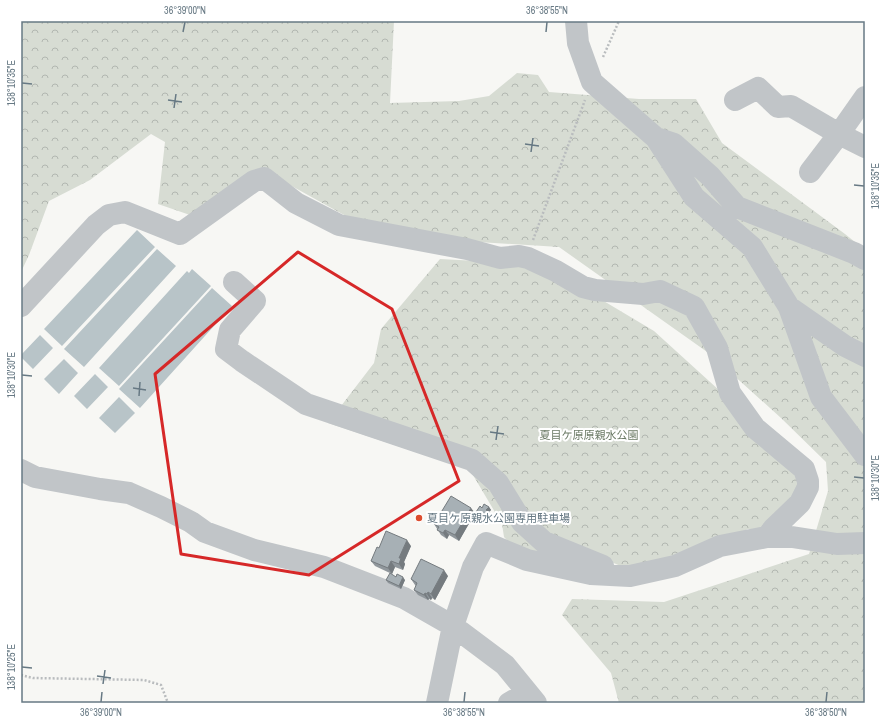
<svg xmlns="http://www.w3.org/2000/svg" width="886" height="724" viewBox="0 0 886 724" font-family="'Archivo Narrow','Noto Sans JP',sans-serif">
<defs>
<pattern id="forest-crowns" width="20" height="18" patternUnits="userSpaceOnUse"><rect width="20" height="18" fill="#d7dcd3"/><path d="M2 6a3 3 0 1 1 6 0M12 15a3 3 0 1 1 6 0" fill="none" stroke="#b2b7b1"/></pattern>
</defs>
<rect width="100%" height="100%" fill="#f7f7f4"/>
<path fill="url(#forest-crowns)" d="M21 21H394L390 103 459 101 489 96 517 73 538 75 549 92 639 99H696L722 143 845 234 865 250V703H619L611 673 562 615 572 599 664 602 809 554 828 491 826 462 781 418 710 354 559 247 382 236 279 179 190 215 158 204 165 142 151 134 90 180 49 201 29 255 21 272Z
M440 259 496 262 545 266 654 331 731 401 804 482 762 531 748 529 679 563 635 572 597 556 592 562 515 549 504 537 502 524 470 470 328 423 374 363 381 329Z"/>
<path fill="#b8c4c8" d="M137 230 155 247 62 346 44 329Z
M157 249 176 266 84 367 64 349Z
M192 269 211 286 119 386 99 368 187 271 189 273Z
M212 288 232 306 140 408 119 389Z
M40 335 53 348 33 369 21 357V355Z
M64 359 78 373 59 394 44 379Z
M95 374 108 387 87 409 74 396Z
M119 397 135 413 115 433 99 418Z"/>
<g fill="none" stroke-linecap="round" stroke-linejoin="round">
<path stroke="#b9bcbe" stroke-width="2.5" stroke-dasharray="2 2" stroke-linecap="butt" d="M603 57 619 21
M533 240 585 100
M21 675 33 678 144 680 161 685 168 703"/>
<path stroke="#c1c5c8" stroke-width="22" d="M576 21 578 43 592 82 656 138 694 197 752 247 789 307 821 397 865 455
M735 100 758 88 778 107 791 106 839 134 865 147
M659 139 674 144 710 176 737 207 854 253 865 259
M810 172 839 134 865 97
M234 282 255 301 230 330 226 349 242 361 306 404 472 460 498 483 522 522 544 542 603 566
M21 306 96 225 109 215 125 212 180 234 254 181 264 178 296 203 339 225 467 249 500 258 519 256 528 258 556 271 583 287 595 290 643 294 660 291 694 307 717 348 730 393 755 428 804 469 808 481V487L800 503 773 529 767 537
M789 307 845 346 865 356
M21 470 35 477 100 489 129 493 161 507 191 522 205 532 254 550 324 567 404 598 453 626 437 703
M509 703 527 693
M536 703 505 665 453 626 473 567 486 543 527 560 591 574 630 576 675 566 720 546 767 537H792L837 544 865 543"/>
</g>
<path fill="#90979c" d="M489 507 491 510 489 512 490 514 486 520 478 515 476 512 482 508Z
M475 513 459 541 449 535 447 539 441 535 434 524Z
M411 546 404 562 405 564 403 570 395 567 392 574 375 566 371 561 379 548Z
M448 576 435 600 432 598 431 600 429 599 428 600 418 595 414 590 416 586 415 585 411 579Z
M396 577 405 580 401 589 388 583 386 580Z"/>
<path fill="#757b7f" d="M489 507 491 510 489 512 490 514 486 520 484 517 486 510Z
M471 508 475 513 459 541 455 535Z
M445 530 449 535 447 539 443 533Z
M407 540 411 546 404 562 405 564 403 570 399 564V558Z
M391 561 395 567 392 574 388 568Z
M444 570 448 576 435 600 431 594Z
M403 577 405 580 401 589 399 586Z
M428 592 432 598 431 600 427 594Z
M425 593 429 599 428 600 424 595Z"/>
<path fill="#a7b0b5" stroke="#757b7f" d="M451 496 471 508 455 535 445 530 443 533 437 530 439 527 434 524Z
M484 504 489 507 486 510 488 511 484 517 476 512 480 506 482 508Z
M386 531 407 540 399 558H401L399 564 391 561 388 568 371 561 377 547 379 548Z
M421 559 444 570 431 594 428 592 427 594 425 593 424 595 414 590 417 583 411 579Z
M390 573 396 577 397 574 403 577 399 586 386 580Z"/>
<path fill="none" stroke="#d62828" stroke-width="3" stroke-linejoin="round" d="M298 252 392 309 459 481 309 575 181 554 155 374Z"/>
<path fill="none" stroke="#677984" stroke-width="1.5" d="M183 32 185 22M546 32 547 22M22 83 32 84M168 100 182 102M174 108 176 94M525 144 539 146M531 152 533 138M854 185 864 186M22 375 32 376M133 388 146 390M139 396 140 382M490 432 504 434M496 440 498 426M854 477 864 478M22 667 32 668M97 676 111 678M103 684 105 670M101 702 102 692M464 702 465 692M826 702 827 692"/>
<circle fill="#dc4d2f" stroke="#fff" stroke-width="1.5" cx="419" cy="518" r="4"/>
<g text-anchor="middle" stroke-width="4" stroke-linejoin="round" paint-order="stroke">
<g font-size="11" fill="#6c7b66" stroke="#fff">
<text x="589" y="439">夏目ケ原原親水公園</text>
</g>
<g font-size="11" fill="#677984" stroke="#fff" text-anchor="start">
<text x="427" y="522">夏目ケ原親水公園専用駐車場</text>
</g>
</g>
<rect width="886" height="724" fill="none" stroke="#ffffff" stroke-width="44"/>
<rect x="22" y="22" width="842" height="680" fill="none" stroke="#677984" stroke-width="1.5"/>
<g font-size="10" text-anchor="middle" fill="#677984">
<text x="185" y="14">36°39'00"N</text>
<text x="547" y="14">36°38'55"N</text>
<text transform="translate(11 83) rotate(-90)" y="4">138°10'35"E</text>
<text transform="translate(875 186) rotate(-90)" y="4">138°10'35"E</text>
<text transform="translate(11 375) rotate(-90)" y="4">138°10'30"E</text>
<text transform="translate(875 478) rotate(-90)" y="4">138°10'30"E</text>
<text transform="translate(11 667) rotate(-90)" y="4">138°10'25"E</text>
<text x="101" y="716">36°39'00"N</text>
<text x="464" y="716">36°38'55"N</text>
<text x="826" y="716">36°38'50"N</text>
</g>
</svg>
